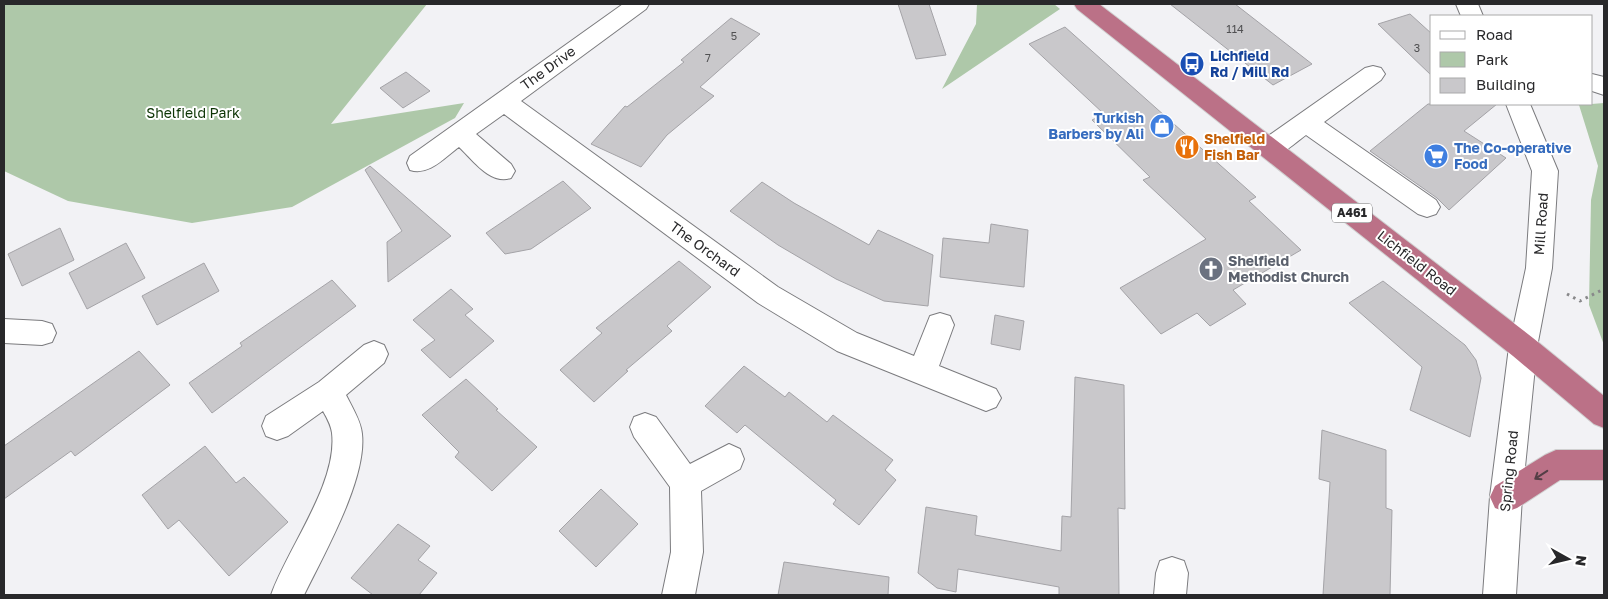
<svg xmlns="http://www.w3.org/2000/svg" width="1608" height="599" viewBox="0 0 1608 599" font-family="'Golos Text',sans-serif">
<rect width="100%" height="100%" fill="#f2f2f5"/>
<path fill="#aec8a9" d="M4 4H427L331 124 464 103 455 118 292 207 192 223 68 201 4 171Z
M977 4H1054L1060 9 942 89 976 24Z
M1604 103V345L1589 305 1591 200 1598 166 1579 105Z"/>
<path fill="#c9c8cb" stroke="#a4a3a7" d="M898 4H929L946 55 916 59Z
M1170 4H1235L1312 64 1273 85Z
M1410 14 1432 34V76L1378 24Z
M731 18 760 34 700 87 714 96 667 135 641 167 591 144 625 106 627 107 684 62 681 60Z
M1065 27 1256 197 1249 201 1301 250 1233 290 1246 304 1210 326 1197 313 1161 334 1120 288 1206 239 1143 180 1150 177 1092 120 1104 114 1029 44Z
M406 72 430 91 403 108 380 88Z
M1428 104H1497L1464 131 1506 158 1449 210 1437 198 1370 151Z
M370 166 451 236 388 282 387 242 402 231 365 170Z
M563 181 591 208 531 249 505 254 486 233Z
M762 182 794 203 869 245 878 230 933 255 928 306 884 301 836 279 778 245 730 211Z
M991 224 1028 230 1024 287 940 277 943 238 989 243Z
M60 228 74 260 22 286 8 254Z
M126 243 145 278 87 309 69 273Z
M679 261 711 287 667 326 672 331 626 370 628 371 594 402 560 370 602 333 596 328Z
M204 263 219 291 157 325 142 296Z
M332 280 356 306 212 413 189 383 242 346 240 343Z
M1383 281 1465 345 1476 360 1481 378 1470 437 1410 410 1422 367 1349 303Z
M451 289 473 309 465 315 494 341 450 378 421 350 435 340 413 320Z
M995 315 1024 321 1020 350 991 344Z
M139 351 170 385 75 456 71 451 4 499V446Z
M744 366 785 397 789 392 827 422 833 415 893 460 885 470 896 480 859 525 833 504 836 500 745 425 737 433 705 406Z
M1075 377 1124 385 1125 509 1118 508 1119 595H1059V587L958 569 956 592 937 588 918 573 926 507 977 516 975 535 1061 551 1062 516 1071 517Z
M466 379 498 409 496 410 537 447 492 491 455 457 459 452 422 415Z
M1322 430 1386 450V508L1392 510 1390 595H1323L1330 482 1319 479Z
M205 446 236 483 244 477 288 522 229 576 179 520 168 529 142 495Z
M601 489 638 524 596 567 559 531Z
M398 524 430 546 418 560 437 573 419 595H373L351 578Z
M784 562 889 577 888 595H778Z"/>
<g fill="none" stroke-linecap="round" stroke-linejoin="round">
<defs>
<path id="minor" d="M623 4H649L646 9 521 101 778 287 857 333 914 356 930 316 940 313 950 316 954 325 939 366 996 389 1001 398 996 407 986 411 837 351 758 303 504 114 476 134 511 164 515 171 511 178C490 185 473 160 459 147 444 158 429 176 410 170L407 163 410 156Z
M1456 4H1478L1483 16H1461Z
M1373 66 1381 68 1385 74 1381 80 1324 122 1436 200 1440 207 1436 214 1427 217 1418 214 1306 135C1292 145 1279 160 1261 155L1258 148 1261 141 1365 68Z
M1592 74 1604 77V95L1592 91Z
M1506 104H1530L1558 171 1552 268 1537 347 1522 497 1516 595H1483L1490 497 1509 347 1526 268 1532 171Z
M4 319 42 321 52 324 56 333 52 342 42 345 4 343Z
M374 341 384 345 388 354 384 363 346 395C352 407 361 421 362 434 367 479 324 554 304 595H271C287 549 338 483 332 433 331 425 327 418 323 411L288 436 277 440 266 436 262 426 266 416 319 382 364 345Z
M645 413 656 417 690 464 729 444 740 449 744 459 740 469 701 491 703 552 695 595H662L671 552 670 487 634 437 630 427 634 417Z
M1172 557 1184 561 1188 573 1186 595H1154L1156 573 1160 561Z"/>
<path id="highway" d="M1074 4H1099L1533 338 1604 396V428L1594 424 1513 356 1077 9Z
M1556 450H1604V480H1560L1517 508 1506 512 1495 508 1490 497 1495 486 1545 455Z"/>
</defs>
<use href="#minor" stroke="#7b7b7e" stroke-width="2"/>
<use href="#highway" stroke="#d0d0d0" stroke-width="2"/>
<path stroke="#88888a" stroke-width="3" stroke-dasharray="2.5 4.5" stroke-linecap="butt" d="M1567 294 1580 301 1604 289"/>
<use href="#minor" fill="#fff" fill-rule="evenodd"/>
<use href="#highway" fill="#bb7187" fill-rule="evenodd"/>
</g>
<defs><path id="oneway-shaft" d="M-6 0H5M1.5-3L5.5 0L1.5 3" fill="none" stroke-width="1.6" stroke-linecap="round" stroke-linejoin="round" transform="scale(1.25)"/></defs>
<use stroke="#543e46" href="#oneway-shaft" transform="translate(1541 475) rotate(147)"/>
<defs>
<symbol id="bus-disc" viewBox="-11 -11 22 22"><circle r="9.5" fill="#1a4fb4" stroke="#fff"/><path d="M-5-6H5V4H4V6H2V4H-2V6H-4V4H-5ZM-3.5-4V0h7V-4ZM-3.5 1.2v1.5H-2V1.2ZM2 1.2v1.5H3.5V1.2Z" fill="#fff"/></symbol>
<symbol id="shop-disc" viewBox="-11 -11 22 22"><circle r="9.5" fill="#3f7fe0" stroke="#fff"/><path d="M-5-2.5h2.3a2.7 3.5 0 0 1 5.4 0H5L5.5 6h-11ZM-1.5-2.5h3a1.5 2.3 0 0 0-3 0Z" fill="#fff"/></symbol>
<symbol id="restaurant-disc" viewBox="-11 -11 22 22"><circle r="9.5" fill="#e8710a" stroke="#fff"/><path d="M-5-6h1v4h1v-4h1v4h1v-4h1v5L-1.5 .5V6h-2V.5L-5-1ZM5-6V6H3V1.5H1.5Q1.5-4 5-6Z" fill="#fff"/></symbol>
<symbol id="supermarket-disc" viewBox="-11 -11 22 22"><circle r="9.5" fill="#3f7fe0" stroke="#fff"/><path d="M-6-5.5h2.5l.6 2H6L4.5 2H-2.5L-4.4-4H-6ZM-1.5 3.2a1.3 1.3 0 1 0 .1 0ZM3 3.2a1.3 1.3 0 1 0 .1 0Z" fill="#fff"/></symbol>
<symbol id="church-disc" viewBox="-11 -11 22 22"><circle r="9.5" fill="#6b7280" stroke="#fff"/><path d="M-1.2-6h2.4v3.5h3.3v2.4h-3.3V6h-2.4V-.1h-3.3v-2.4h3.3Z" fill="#fff"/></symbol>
</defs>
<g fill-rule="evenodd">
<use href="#bus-disc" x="1178" y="50" width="28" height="28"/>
<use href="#shop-disc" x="1148" y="112" width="28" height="28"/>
<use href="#restaurant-disc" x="1173" y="133" width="28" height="28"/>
<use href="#supermarket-disc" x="1422" y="142" width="28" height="28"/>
<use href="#church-disc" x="1197" y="255" width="28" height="28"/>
</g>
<g text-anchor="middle" stroke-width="4" stroke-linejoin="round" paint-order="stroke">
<g font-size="11" fill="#505052">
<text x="1235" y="33">114</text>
<text x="734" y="40">5</text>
<text x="1417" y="52">3</text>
<text x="708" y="62">7</text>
</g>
<rect fill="#fff" stroke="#68686a" stroke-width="1" x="1332" y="203.5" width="40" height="19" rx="4"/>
<g font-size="12" font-weight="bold" fill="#28282a">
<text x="1352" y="217">A461</text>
</g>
<g font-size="14" font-weight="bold" fill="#164399" stroke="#fff" text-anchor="start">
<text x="1210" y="61">Lichfield<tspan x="1210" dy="16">Rd / Mill Rd</tspan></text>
</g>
<g font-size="14" fill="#28282a" stroke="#fff">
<text transform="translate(548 68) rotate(-36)" y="5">The Drive</text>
<text transform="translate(1541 224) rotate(-86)" y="5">Mill Road</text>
<text transform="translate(705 249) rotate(36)" y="5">The Orchard</text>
<text transform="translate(1417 263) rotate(38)" y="5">Lichfield Road</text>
<text transform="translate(1509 471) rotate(-84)" y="5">Spring Road</text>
</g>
<g font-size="14" fill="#0c3404" stroke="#fff">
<text x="193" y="118">Shelfield Park</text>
</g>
<g font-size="14" font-weight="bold" fill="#366cbe" stroke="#fff" text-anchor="end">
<text x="1144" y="123">Turkish<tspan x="1144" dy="16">Barbers by Ali</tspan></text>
<text x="1454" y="153" text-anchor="start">The Co-operative<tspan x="1454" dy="16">Food</tspan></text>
</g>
<g font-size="14" font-weight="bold" fill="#c56008" stroke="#fff" text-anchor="start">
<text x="1204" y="144">Shelfield<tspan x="1204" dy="16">Fish Bar</tspan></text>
</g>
<g font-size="14" font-weight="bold" fill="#5b616d" stroke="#fff" text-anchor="start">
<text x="1228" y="266">Shelfield<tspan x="1228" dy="16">Methodist Church</tspan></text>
</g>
</g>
<rect width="1608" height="599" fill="none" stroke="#28282a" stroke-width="10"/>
<rect x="1430" y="15" width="162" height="90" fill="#ffffff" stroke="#a9a9aa"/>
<rect x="1440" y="31" width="25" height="8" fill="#ffffff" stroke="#a9a9aa"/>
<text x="1476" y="40" font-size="15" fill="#28282a">Road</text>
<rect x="1440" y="52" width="25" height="15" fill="#aec8a9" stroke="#a9a9aa"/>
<text x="1476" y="65" font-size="15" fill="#28282a">Park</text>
<rect x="1440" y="78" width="25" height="15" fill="#c9c8cb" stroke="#a9a9aa"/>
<text x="1476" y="90" font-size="15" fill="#28282a">Building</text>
<g transform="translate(1568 559) rotate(98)" stroke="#ffffff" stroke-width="4" paint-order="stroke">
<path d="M0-4L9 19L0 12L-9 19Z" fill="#28282a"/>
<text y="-8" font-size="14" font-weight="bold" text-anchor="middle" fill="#28282a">N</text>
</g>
</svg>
